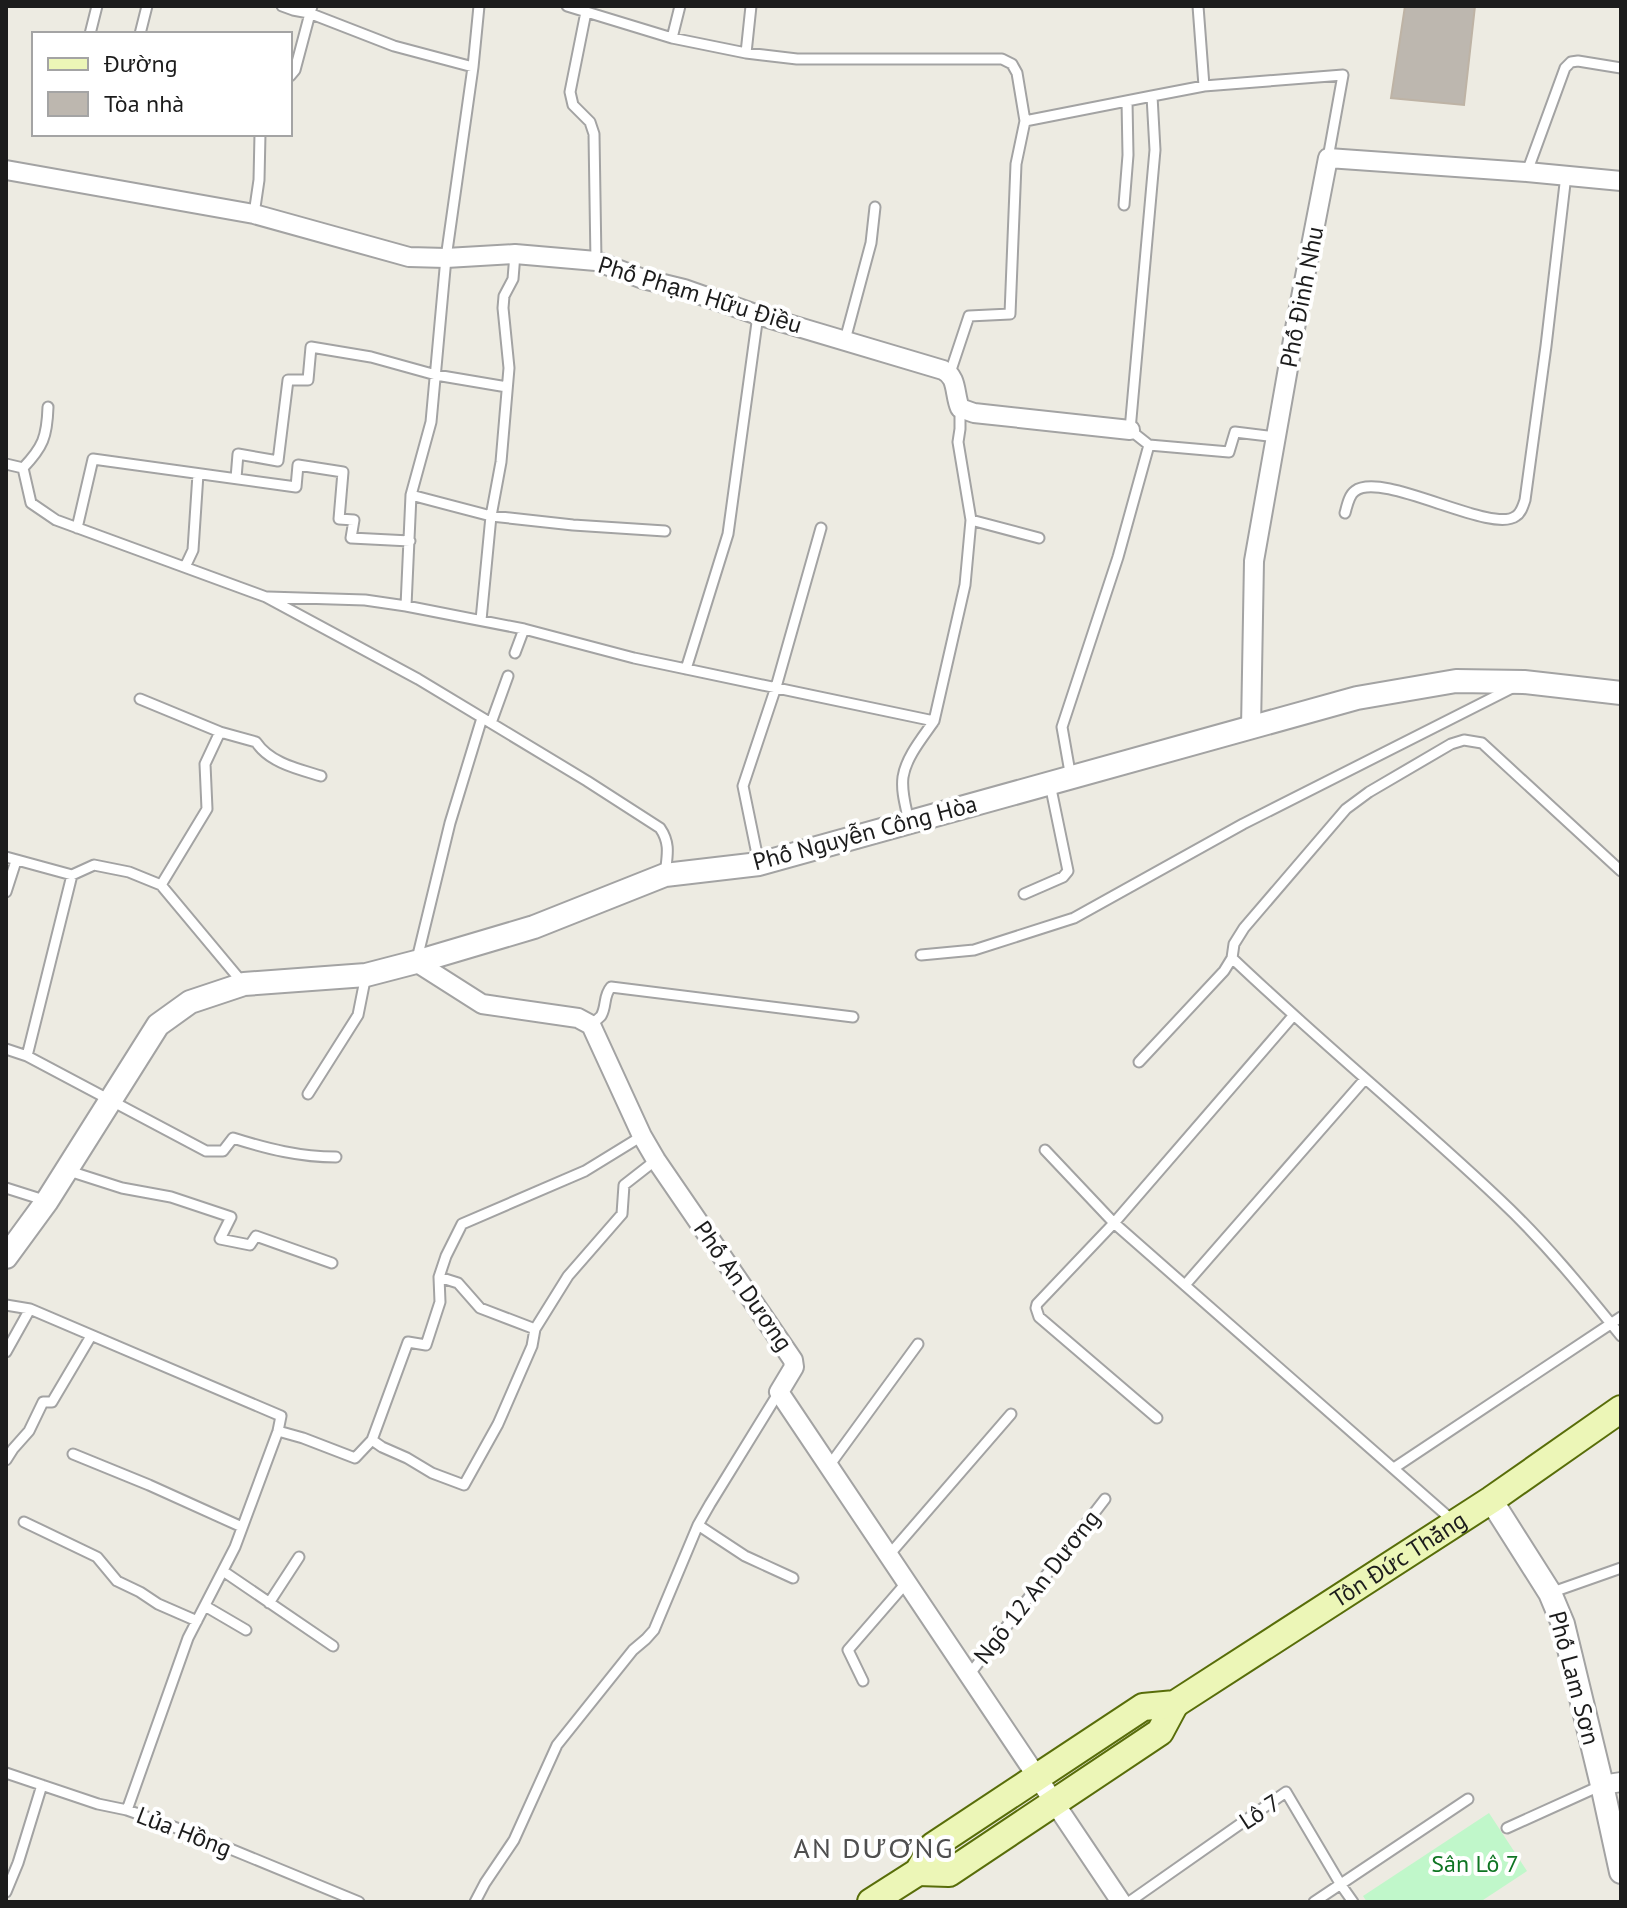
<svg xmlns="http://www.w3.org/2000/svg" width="1627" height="1908" viewBox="0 0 1627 1908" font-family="'PT Sans',sans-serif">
<rect width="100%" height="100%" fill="#edebe2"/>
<path fill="#c0f7ca" d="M1489 1813 1527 1871 1480 1902H1367L1363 1896Z"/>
<path fill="#bdb7af" stroke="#beb3a5" stroke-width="2" d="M1405 6H1475L1464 105 1391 98Z"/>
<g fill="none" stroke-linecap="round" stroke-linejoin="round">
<defs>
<path id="service" d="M282 6 293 10 309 13 394 46 473 67
M567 6 672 38 746 53 797 59H1002L1012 64 1017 73 1025 121 1016 164 1010 314 969 316 950 373
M1198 6 1204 86
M586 12 570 92 573 105 590 122 594 134 596 261
M90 34 97 6
M140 34 147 6
M672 38 680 6
M746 53 751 6
M290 76 295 70 312 6
M1152 96 1204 86 1343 75 1328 158
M1025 121 1152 96 1155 150 1130 430 1149 445 1118 557 1062 727 1071 778
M1527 172 1565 68 1571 62 1578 61 1621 68
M1124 205 1128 155 1127 101
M254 214 259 180 260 134
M845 340 871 243 875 207
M1149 445 1229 452 1235 432 1276 437
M6 464 23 468 31 503 56 520 266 597 418 679 587 781 660 828C671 844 667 856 665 875
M23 468C43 447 47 437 48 407
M236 478 238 454 278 461 288 380H308L311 347 371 357 436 375 507 387
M411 495 491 516 573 525 665 531
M1345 513C1347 506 1349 495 1355 491 1382 470 1492 535 1516 516 1521 513 1523 506 1525 500L1546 346 1566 175
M971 520 1039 538
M77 528 93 459 296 487 298 465 343 472 339 519 354 520 351 538 410 541
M185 567 193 550 198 474
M268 597 365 600 406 606 524 629 634 658 934 721C923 737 906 757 903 777 901 792 906 807 909 822
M406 606 411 495 431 422 446 258 473 67 479 6
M481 620 491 516 501 462 509 368 503 308 504 296 513 279 515 254
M515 653 524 629
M686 669 728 534 758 315
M140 699 220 732 256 742C270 763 298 769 321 776
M934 721 965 585 971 520 958 442 960 429V409
M491 723 508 676
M220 732 205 764 207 809 161 885 242 982
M6 857 72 875 94 865 129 872 161 885
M759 864 743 786 776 687 821 528
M6 892 16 861
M1024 894 1063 877 1068 871 1050 784
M921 955 974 950 1074 918 1243 824 1514 687
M1232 958C1319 1041 1412 1117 1499 1199 1544 1241 1583 1289 1621 1336
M417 959 450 823 482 718
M591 1025C594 1022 598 1019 601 1016 607 1006 603 996 611 987L853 1017
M6 1049 27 1056 206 1151H223L233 1138C268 1149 300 1157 336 1157
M27 1056 72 875
M1139 1062 1224 971 1232 958 1234 944 1244 928 1346 809 1369 792 1451 744 1464 740 1482 743 1621 871
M308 1094 358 1015 366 975
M1045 1150 1114 1223 1452 1520
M69 1171 122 1188 171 1197 231 1217 220 1239 250 1245 256 1236 332 1263
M6 1188 47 1201
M1185 1285 1365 1079
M6 1305 30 1309 281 1416 278 1431 235 1547 188 1638 127 1810
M535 1329 568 1276 622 1214 624 1185 656 1160
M6 1352 30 1309
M1157 1418 1039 1317 1036 1308 1037 1304 1114 1223 1293 1016
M278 1431 303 1438 355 1458 372 1440 408 1342 426 1345 440 1302 439 1277 446 1256 462 1224 585 1171 642 1136
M372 1440 382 1447 407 1458 432 1473 464 1485 498 1424 532 1346 535 1329 480 1308 458 1283 439 1277
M73 1454 149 1485 242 1527
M6 1460 13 1449 29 1431 43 1402H52L91 1336
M829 1466 918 1344
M1394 1468 1621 1317
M24 1522 97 1557 117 1581 140 1592 158 1604 197 1621
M698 1525 745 1556 793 1578
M889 1555 1011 1414
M223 1571 333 1646
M1550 1593 1621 1568
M269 1603 299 1557
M205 1606 246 1630
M969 1675 1105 1499
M863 1681 848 1650 907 1582
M6 1773 98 1804 127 1810 158 1821 211 1841 359 1902
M1507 1828 1602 1785
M6 1892 18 1863 42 1785
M475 1902 485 1883 514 1840 557 1745 633 1650 646 1639 654 1630 698 1525 710 1504 779 1392
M1129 1902 1286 1792 1341 1885 1353 1902
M1314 1902 1468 1799"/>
<path id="minor" d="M6 170 254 214 409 257 446 258 515 254 596 261 643 279 684 289 758 315 943 370C958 377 954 394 960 408L974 413 1130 430
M1251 728 1254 561 1296 323 1328 158 1527 172 1621 181
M416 962 482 1004 578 1018 591 1025 642 1136 656 1160 793 1360 794 1367 779 1392 1121 1902
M1602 1785 1621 1782"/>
<path id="tertiary" d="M6 1257 47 1201 158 1025 190 1002 244 984 366 975 416 962 534 927 665 875 759 864 1357 698 1456 681 1524 682 1621 693
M1491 1500 1550 1593 1563 1624 1602 1785 1621 1872"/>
<g id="secondary">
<path d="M918 1872 949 1873 1160 1732 1175 1704"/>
<path id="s1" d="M871 1902 918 1872 933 1846 1143 1707 1175 1704 1491 1500 1621 1409"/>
</g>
</defs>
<use href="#service" stroke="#a3a3a3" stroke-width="13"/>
<use href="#minor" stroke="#a3a3a3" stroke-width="22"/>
<use href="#tertiary" stroke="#a3a3a3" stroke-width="26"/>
<use href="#secondary" stroke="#586d09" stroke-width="30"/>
<use href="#service" stroke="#fff" stroke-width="9"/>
<use href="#minor" stroke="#fff" stroke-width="18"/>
<use href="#tertiary" stroke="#fff" stroke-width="22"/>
<use href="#secondary" stroke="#ecf6b7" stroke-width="26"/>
</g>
<g text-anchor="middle" stroke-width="8" stroke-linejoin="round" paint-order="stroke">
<g font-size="24" fill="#1c1c1c" stroke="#fff">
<text transform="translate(700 295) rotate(17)" y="8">Phố Phạm Hữu Điều</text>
<text transform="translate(1302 297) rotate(-79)" y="8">Phố Đinh Nhu</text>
<text transform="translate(865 833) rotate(-15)" y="8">Phố Nguyễn Công Hòa</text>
<text transform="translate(743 1286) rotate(55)" y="8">Phố An Dương</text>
<text dy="8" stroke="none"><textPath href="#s1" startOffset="636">Tôn Đức Thắng</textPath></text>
<text transform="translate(1037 1587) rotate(-52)" y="8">Ngõ 12 An Dương</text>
<text transform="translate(1574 1678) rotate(75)" y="8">Phố Lam Sơn</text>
<text transform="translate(1260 1812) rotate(-33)" y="8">Lô 7</text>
<text transform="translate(184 1832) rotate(21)" y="8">Lủa Hồng</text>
</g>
<g font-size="24" fill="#0f7523" stroke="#fff">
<text x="1475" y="1872">Sân Lô 7</text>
</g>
<g font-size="28" letter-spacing="2" fill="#4f4f4f" stroke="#fff">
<text x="874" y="1858">AN DƯƠNG</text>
</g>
</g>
<rect width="1627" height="1908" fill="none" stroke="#1c1c1c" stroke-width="16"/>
<rect x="32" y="32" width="260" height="104" fill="#ffffff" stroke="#a4a4a4" stroke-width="2"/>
<rect x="48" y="58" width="40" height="12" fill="#ecf6b7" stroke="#a4a4a4" stroke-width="2"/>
<text x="104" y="72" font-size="24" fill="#1c1c1c">Đường</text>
<rect x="48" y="92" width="40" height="24" fill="#bdb7af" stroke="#a4a4a4" stroke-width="2"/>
<text x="104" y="112" font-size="24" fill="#1c1c1c">Tòa nhà</text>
</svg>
